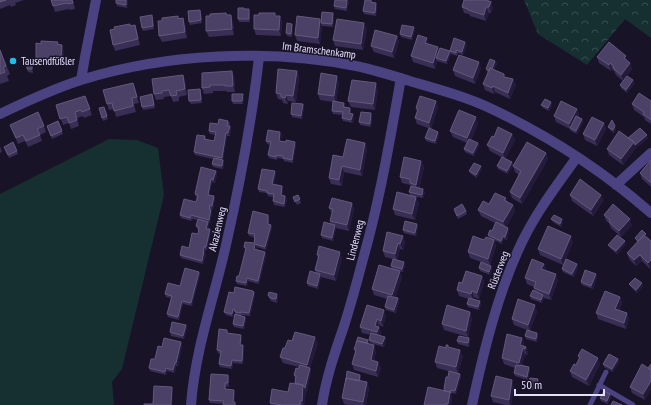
<svg xmlns="http://www.w3.org/2000/svg" width="651" height="405" viewBox="0 0 651 405" font-family="'PT Sans Narrow',sans-serif">
<defs>
<pattern id="forest-crowns" width="20" height="18" patternUnits="userSpaceOnUse"><rect width="20" height="18" fill="#162f31"/><path d="M2 6a3 3 0 1 1 6 0M12 15a3 3 0 1 1 6 0" fill="none" stroke="#384d50"/></pattern>
</defs>
<rect width="100%" height="100%" fill="#191328"/>
<path fill="#162f31" d="M109 139 137 140 158 148 164 195 122 369 112 382 114 405H0V194Z"/>
<path fill="url(#forest-crowns)" d="M524 0H651V38L625 19 587 65 538 34Z"/>
<g fill="none" stroke-linecap="round" stroke-linejoin="round">
<path stroke="#4b4282" stroke-width="5" d="M599 385 633 405
M590 405 606 372"/>
<path stroke="#4b4282" stroke-width="10" d="M81 80 85 57 96 0
M0 114C27 101 53 89 81 80 167 53 268 49 356 66 375 70 394 76 413 82 441 90 470 98 496 111 552 138 604 172 651 213
M616 185 651 153
M191 405C195 350 214 298 226 245 240 183 252 120 259 57
M322 405C326 378 335 352 344 326 351 304 357 282 363 259 380 200 390 139 401 78
M472 405C484 350 498 292 522 242 537 211 557 185 577 157"/>
</g>
<path fill="#392e54" d="M0 0H24L15 3 16 5 11 7 10 5 0 9Z
M73 0 75 9 70 10 69 9 55 12 53 6Z
M116 0H127L128 2 127 8 117 6 116 3Z
M464 0H492L491 4 493 8 491 13H489L486 21 470 16 469 14 464 13 462 7Z
M349 1 347 11 335 9 334 6Z
M372 2 377 6 376 16 364 14 363 11Z
M244 9 250 12V22H239L238 19Z
M200 10 201 13 202 23 190 25 189 22Z
M226 13 227 15 233 21 234 35 209 37 206 31 210 16Z
M333 13 334 16 333 27 322 26 320 44 297 41 295 35 320 19 321 22Z
M178 16 179 18H183L185 24 187 38 162 42 159 36 162 21Z
M280 16 282 22 281 36 256 35 254 29Z
M153 19 154 29 143 31 142 28Z
M292 24 293 27 292 37 287 36 286 33Z
M135 25 137 31 140 45 115 51 113 45 115 29Z
M367 29 363 50 335 46 333 40Z
M415 30 412 40 401 37 400 34Z
M397 36 399 42 394 58 374 52 371 46Z
M58 44 64 51V65L38 64 36 58Z
M429 44V45L438 47 439 50 450 51 467 45 463 55 458 53 457 56 451 54 447 64 437 61 435 69 413 62 411 56Z
M0 50 10 74 7 76 9 81 0 84Z
M597 57 628 61 630 63 632 69 623 81 616 75 614 71 612 69 611 71 599 63Z
M495 61 497 64 494 70 505 77 513 79 516 85 510 99 495 92 494 94 485 90 483 84 488 73 487 72 486 69Z
M33 63V73L28 72 27 69Z
M481 68 475 84 455 76 453 70Z
M297 71 299 77 296 102 288 101V104L283 103 282 100 278 99 276 93Z
M183 75 185 81 187 95 179 97V101L173 102 171 96 164 97V99L156 100 154 94Z
M235 77V92H227L226 91H213V93L204 94 202 88Z
M633 80 634 84 627 93 621 88 620 85Z
M339 82 336 102 344 103 345 106V108H350L351 111 350 113 354 117 353 123 343 121 342 118V115L333 114 332 111 333 102 320 100 318 94Z
M133 83 139 103 134 104 136 112 116 117 114 109 109 110 107 104Z
M378 89 375 110 351 107 348 101Z
M201 92 202 103 191 104 189 101Z
M85 96 92 115 84 118 83 116 77 118 79 126 71 129 69 123 63 125 56 105Z
M153 97 155 108 143 110 142 107Z
M244 97 243 104H233L232 101Z
M436 101 438 107 431 129 417 124 415 118 417 112 416 108Z
M651 101V124L645 120 644 117 634 110 632 104Z
M303 104 304 107 302 119 292 117 291 114Z
M541 105H552L549 111 543 108Z
M104 107 108 119 103 121 99 108Z
M577 109 579 115 578 117 582 119 583 122 577 134 571 131 570 129 556 122 554 116Z
M371 113 372 117 371 127 360 125 359 122Z
M58 121 63 134 52 139 47 126Z
M228 121 230 124 229 126H230L231 129 230 136H227L223 160 224 163 223 169 213 167 212 164 213 159 195 155 194 152 205 136 206 139 214 141 215 135 210 134 209 131 218 124Z
M478 123 471 140 478 143 479 146 474 156 465 152 464 149 467 143 453 137 450 131Z
M604 123 606 129 597 146 585 140 583 134Z
M10 125 44 126 46 132 40 135 42 141 28 147 25 141 18 144Z
M608 127 616 129 614 133 610 130Z
M512 134 515 140 505 159 490 151 487 145 494 137Z
M282 135 280 141 296 145 293 163 284 161 283 159 277 158V160L269 158 268 155 270 145 267 144 266 141Z
M439 135 436 144 426 141 425 138Z
M628 138H648L636 148 623 165 609 155 607 149Z
M365 143 367 149 362 176 344 172 342 186 331 184 329 178 343 157Z
M0 146 2 152 0 153Z
M4 147 17 151 18 154 9 158Z
M546 153 548 159 522 204 512 198 510 192 519 175 515 172 513 166Z
M651 160V187L642 179 640 173Z
M421 161 424 167 419 188 425 192 423 198 412 196 416 197 419 203 415 220 395 215 393 209 410 195 409 192 411 186 410 185 402 183 400 177Z
M512 162 513 166 508 174 498 169 497 166Z
M482 169 477 178 471 174 469 171Z
M216 171 217 174 215 183 212 182 209 195 214 196 215 199 213 209 211 208 210 209H211L212 212 210 223 208 222 209 225 208 229 211 232 207 250H205L204 252 206 255 203 264 181 258 180 255 189 248 198 234 199 230 197 229 196 226 198 220 192 219 191 221 181 218 180 215 196 202 197 197H196L195 194Z
M276 174 274 184 282 186 283 189 282 196H285L287 199 285 207 274 205 273 201V197L268 196 267 193 259 192 258 189Z
M298 195 301 203 297 205 293 197Z
M570 195H601L603 201 593 216 572 201Z
M506 198 507 202 513 205 515 211 506 227 509 231 507 240 504 239 502 244 494 240 496 246 490 265 470 258 468 252 489 238 488 235 492 231 495 223 481 216 478 210 489 204Z
M352 203 354 209 349 231 336 228 333 241 322 238 321 235 331 224 330 221 332 214 329 208Z
M454 209 466 211 467 214 458 219Z
M268 215 269 218V224L272 228 266 250 257 247 256 250 266 255 259 284 248 281 247 286 237 284 236 281 239 276 246 250H245L244 247 254 243 255 240 254 237 249 236 248 233Z
M604 215 632 225 621 237 611 228 609 223 606 221Z
M551 219 563 222 561 227 553 222Z
M418 227 416 236 404 233 403 230Z
M403 236 405 242 403 250 400 249 397 260 385 257 383 251Z
M647 237 651 241V268L650 269 642 261 636 266 629 259 627 253 637 242 635 238Z
M573 242 563 265 540 255 538 249Z
M626 244 617 254 610 248 608 245Z
M317 255 342 258 336 281 321 277 318 289 308 286 307 283 316 272 315 270 318 259Z
M544 264 546 270 545 271 558 280 551 300 544 298 542 303 531 299 530 296 535 291 534 288V287L527 284 525 278Z
M577 264 578 267 574 277 563 272 562 269Z
M405 265 403 272 392 269 391 266Z
M491 266 492 269 490 275 480 271 479 268Z
M199 272 200 275 192 306 183 304 179 320 168 317 167 314 171 298 166 297 165 294 180 286Z
M482 276 484 282 479 299 474 297 473 299 480 301 481 305 479 310 468 307 467 304 469 299 459 296 457 290 462 283Z
M402 277 395 298H398L399 301 396 313 386 310 385 307 387 299 374 295 372 289Z
M597 277 593 289 582 285 581 282Z
M629 284 643 286 637 293 631 287Z
M254 292 255 295 250 316 242 315V316L245 317 246 320 244 329 234 327 233 324 236 315 235 312H234L233 317 226 315 224 312 234 293Z
M268 295 278 297 277 303 271 301Z
M620 297 622 303 619 310 627 313 629 319 626 329 598 319 596 313Z
M537 311 530 331 514 325 512 319Z
M386 316 383 327 379 325V327L381 333 380 336 385 337 386 340 384 347 370 343 369 340 371 335 362 333 360 327Z
M472 318 468 337 444 330 442 324Z
M186 325 187 328 184 339 171 336 170 332Z
M229 333 242 338 241 345 244 348 243 364 233 363 232 369 220 367 219 364 221 354 218 353 217 350Z
M537 333 538 336 537 342 526 339 525 336Z
M469 338 470 341 469 347 458 344 457 341Z
M522 338 524 344V346L526 347 528 353 527 355 525 354 522 365 529 367 530 370 528 380 515 376 514 373 515 368 504 364 502 358Z
M368 340 369 344 376 351 374 361 378 362 381 368 378 377 354 370 352 364 355 352 354 349Z
M292 341 318 343 310 368 311 371 307 391H306L304 405H271L270 403 288 392 295 383 296 379 295 378 294 375 299 367 283 363 280 357 285 348Z
M181 342 182 345 178 366H176L175 373 167 371 166 375 150 371 149 368 162 347Z
M446 348H450L463 356 458 373 460 374 461 377 456 394 452 393V398L451 405H424L444 391V389L448 377 455 373 437 368 435 362Z
M578 356 600 364 589 386 572 377 570 371 576 365 579 359Z
M618 359 619 362 613 372 604 367 603 364Z
M642 364 645 400 632 393 630 387Z
M228 375 229 378V387L226 386V389L235 393 234 402 236 405 210 403 209 400Z
M360 375 361 378 360 381 367 382 369 388 366 405H348L344 404 342 398Z
M538 379 539 383 537 391 529 389 528 386Z
M514 386 511 405H505L493 402 491 396Z
M610 394 611 397 608 404 601 401 600 398Z"/>
<path fill="#241b3b" d="M126 0 128 2 127 8 126 5Z
M347 0 349 1 347 11 346 8Z
M488 0H492L491 4 493 8 491 13 489 7Z
M376 3 377 6 376 16 375 13Z
M486 7 489 13 486 21 484 15Z
M249 9 250 12V22L249 19Z
M200 10 201 13 202 23 201 20Z
M333 13 334 16 333 27 332 24Z
M231 15 233 21 234 35 232 29Z
M280 16 282 22 281 36 279 30Z
M183 18 185 24 187 38 185 32Z
M320 19 322 26 320 44 318 38Z
M364 23 367 29 363 50 361 44Z
M292 24 293 27 292 37 291 34Z
M135 25 137 31 140 45 138 39Z
M414 27 415 30 412 40 411 37Z
M397 36 399 42 394 58 392 52Z
M427 38 429 44 427 49 425 43Z
M465 42 467 45 463 55 462 52Z
M62 45 64 51V65L61 59Z
M438 47 440 53 436 58 437 61 435 69 433 63Z
M450 51 451 54 447 64 446 61Z
M626 56 628 62 624 58Z
M32 59 33 63V73L32 69Z
M495 61 497 64 492 74 491 71Z
M479 62 481 68 475 84 473 78Z
M610 63 612 69 611 71 609 65Z
M630 63 632 69 623 81 621 75Z
M232 71 235 77V92L233 86Z
M297 71 299 77 296 102 293 96Z
M183 75 185 81 187 95 185 89Z
M337 76 339 82 336 102 334 96Z
M513 79 516 85 510 99 508 93Z
M633 80 634 84 627 93 626 90Z
M133 83 136 89 139 103 137 97Z
M376 83 378 89 375 110 373 104Z
M493 86 495 92 494 94 492 88Z
M200 89 201 92 202 103 201 100Z
M243 94 244 97 243 104 242 101Z
M286 95 288 101V104L285 98Z
M436 101 438 107 431 129 429 123Z
M551 102 552 105 549 111 548 108Z
M303 104 304 107 302 119 301 116Z
M577 109 579 115 572 129H571L569 124Z
M371 113 372 117 371 127 370 124Z
M353 114 354 117 353 123 351 120Z
M476 117 478 123 469 144 467 138Z
M582 119 583 122 577 134 576 131Z
M604 123 606 129 597 146 595 140Z
M230 126 231 129 230 136 228 133Z
M615 126 616 129 614 133 613 130Z
M280 132 282 135 280 144 279 141Z
M438 132 439 135 436 144 435 141Z
M226 133 227 136 223 161V160L224 163 223 169 222 166 223 161 222 158Z
M512 134 515 140 505 159 503 153Z
M647 135 648 138 636 148 635 145Z
M295 142 296 145 293 163 292 160Z
M634 142 636 148 623 165 621 159Z
M365 143 367 149 362 176 360 170Z
M478 143 479 146 474 156 473 153Z
M546 153 548 159 522 204 520 198Z
M421 161 424 167 419 191 416 185Z
M512 162 513 166 508 174 507 171Z
M342 166 344 172 342 186 339 180Z
M481 166 482 169 477 178 476 175Z
M216 171 217 174 215 183 213 180Z
M275 171 276 174 273 187 272 184Z
M211 179 212 182 209 198 208 195Z
M282 186 283 189 282 198 281 195Z
M423 189 425 192 423 198 422 195Z
M601 195 603 201 593 216 591 210Z
M214 196 215 199 213 209 212 206Z
M285 196 287 199 285 207 284 204Z
M416 197 419 203 415 220 412 214Z
M352 203 354 209 349 231 347 225Z
M513 205 515 211 506 228 503 222Z
M211 209 212 212 210 223 209 220Z
M268 215 269 218V227L268 224Z
M562 219 563 222 561 227 560 224Z
M630 219 632 225 621 237 619 231Z
M208 222 209 225 208 232 206 229Z
M417 224 418 227 416 236 415 233Z
M271 225 272 228 266 250 265 247Z
M335 225 336 228 333 241 332 238Z
M508 228 509 231 507 240 505 237Z
M210 229 211 232 207 250 206 247Z
M403 236 405 242 403 250 400 244Z
M503 236 504 239 502 244 501 241Z
M571 236 573 242 563 265 561 259Z
M494 240 496 246 490 265 488 259Z
M625 241 626 244 617 254 616 251Z
M398 243 400 249 397 260 395 254Z
M255 244 257 247 255 252 254 249Z
M204 247 206 255 203 264 202 261 203 251Z
M265 252 266 255 259 284 258 281Z
M340 252 342 258 336 281 334 275Z
M640 255 642 261 636 266 634 260Z
M651 260V268L650 269 648 263Z
M404 262 405 265 403 272 402 269Z
M544 264 546 270 544 275 541 269Z
M577 264 578 267 574 277 572 274Z
M491 266 492 269 490 275 489 272Z
M400 271 402 277 394 301 392 295Z
M199 272 200 275 192 306 191 303Z
M320 274 321 277 318 289 317 286Z
M556 274 558 280 551 300 549 294Z
M596 274 597 277 593 289 591 286Z
M482 276 484 282 479 299 477 293Z
M247 278 248 281 247 286 246 283Z
M642 283 643 286 637 293 636 290Z
M472 291 474 297 473 300 471 294Z
M254 292 255 295 250 316 249 313Z
M277 294 278 297 277 303 276 299Z
M543 295 544 298 542 303 541 300Z
M620 297 622 303 618 315 615 309Z
M398 298 399 301 396 313 394 310Z
M182 301 183 304 179 320 178 317Z
M480 301 481 305 479 310 478 307Z
M535 305 537 311 530 331 528 325Z
M233 309 234 312 233 317 232 314Z
M384 310 386 316 383 327 381 321Z
M470 312 472 318 468 337 466 331Z
M627 313 629 319 626 329 624 323Z
M245 317 246 320 244 329 243 326Z
M377 319 379 325 377 332 375 326Z
M186 325 187 328 184 339 183 336Z
M379 327 381 333 379 338 377 332Z
M537 333 538 336 537 342 536 339Z
M241 335 242 338 241 348 240 345Z
M315 337 318 343 310 368 311 371 307 391 305 388 309 371 307 365Z
M385 337 386 340 384 347 382 344Z
M469 338 470 341 469 347 468 343Z
M522 338 524 344 522 351 520 345Z
M181 342 182 345 178 366 176 363Z
M243 345 244 348 243 364 242 361Z
M374 345 376 351 373 366 371 360Z
M526 347 528 353 527 355 525 349Z
M523 348 525 354 521 369 519 363Z
M460 350 463 356 458 373 456 367Z
M598 358 600 364 589 386 586 380Z
M618 359 619 362 613 372 612 369Z
M232 360 233 363 232 369 231 366Z
M378 362 381 368 378 377 376 371Z
M175 363 176 366 175 373 173 370Z
M529 367 530 370 528 380 527 377Z
M166 368 167 371 166 375 165 372Z
M460 374 461 377 456 394 455 391Z
M228 375 229 378V387L228 383Z
M360 375 361 378 360 384 359 381Z
M538 379 539 383 537 391 536 388Z
M512 380 514 386 511 405H510L509 400Z
M651 381V390L645 400 643 394Z
M367 382 369 388 366 405H364L363 402Z
M303 385 306 391 304 405H303L302 401Z
M172 387 173 390 172 405H171Z
M234 390 235 393 234 405 233 402Z
M451 390 452 393V398L451 405H448V404Z
M610 394 611 397 608 404 607 401Z"/>
<path fill="#4b4166" stroke="#63597d" d="M0 0H6L0 2Z
M51 0H72L73 3 68 4 67 3 53 6Z
M116 0H126V5L116 3Z
M335 0H347L346 8 334 6Z
M365 0H371V2L376 3 375 13 363 11Z
M464 0H488V1L491 2 489 7H486L484 15 468 10V9L462 7Z
M238 8H244V9H249V19H238Z
M200 10 201 20 189 22 188 11Z
M322 12 333 13 332 24 321 23Z
M226 13 227 15H231L232 29 206 31V16H210V14Z
M259 13H275V16H280L279 30 254 29V15H259Z
M152 15 153 26 142 28 140 17Z
M178 16V19L183 18 185 32 159 36 158 21H162V18Z
M297 16 320 19 318 38 295 35Z
M337 19 364 23 361 44 333 40Z
M287 23 292 24 291 34 286 33Z
M130 24V26L135 25 138 39 113 45 110 30 115 29 114 27Z
M402 25 414 27 411 37 400 34Z
M375 30 397 36 392 52 371 46Z
M418 35 427 38 425 43 438 47 433 63 411 56Z
M454 38 465 42 462 52 456 50V53L450 51 446 61 436 58 440 48 450 51Z
M41 41 58 42 57 44 62 45 61 59 36 58V43L41 44Z
M609 42 626 56 624 58 630 63 621 75 614 69 613 65 610 63 609 65 597 57Z
M0 50 6 66 3 67 5 72 0 74Z
M459 55 479 62 473 78 453 70Z
M27 59H32V69H27Z
M490 59 495 61 492 69 490 68 489 71 486 69Z
M490 68 504 74V77L513 79 508 93 493 86 492 88 483 84Z
M278 69 297 71 293 96 286 95 285 98 281 97V94L276 93Z
M232 71 233 86H225V85H210V87L202 88V73Z
M321 73 337 76 334 96 318 94Z
M183 75 185 89 176 91 177 95 171 96 169 90 162 91V93L154 94 152 79Z
M627 76 633 80 626 90 620 85Z
M352 80 376 83 373 104 348 101Z
M133 83 137 97 132 98 133 106 114 111 112 103 107 104 103 90Z
M200 89 201 100 189 101 188 90Z
M639 93 651 101V120L643 114 644 112 632 104Z
M152 94 154 105 142 107 140 97Z
M232 94H243L242 101H232Z
M85 96 90 109 82 112 81 110 75 112 77 120 69 123 67 117 60 119 56 105Z
M420 96 436 101 429 123 415 118 418 109 416 108Z
M545 99 551 102 548 108 541 105Z
M333 101 344 103 343 107 350 108 349 113 353 114 351 120 342 118 343 112 332 111Z
M561 101 577 109 569 124 554 116Z
M292 103 303 104 301 116 291 114Z
M104 107 107 116 102 118 99 108Z
M459 110 476 117 467 138 450 131Z
M38 112 44 126 37 129 40 135 26 141 23 135 16 138 10 125Z
M361 112 371 113 370 124 359 122Z
M576 116 582 119 576 131 570 128Z
M592 117 604 123 595 140 583 134Z
M219 119 228 121 227 126H230L228 133H226L222 158 194 152 197 135 205 136 204 139 214 141 216 132 209 131 210 123 218 124Z
M612 120 615 126 613 130 608 127Z
M58 121 62 131 51 136 47 126Z
M498 127 512 134 503 153 487 145 492 136 494 137Z
M429 128 438 132 435 141 425 138Z
M640 128 647 135 635 145 634 142 628 138Z
M268 130 280 132 279 141 286 142V140L295 142 292 160 283 158V156L276 155V157L268 155 271 142 266 141Z
M619 131 634 142 621 159 607 149Z
M347 139 365 143 360 170 342 166 339 180 329 178 333 155 343 157Z
M469 139 478 143 473 153 464 149Z
M13 142 17 151 8 155 4 147Z
M527 142 546 153 520 198 510 192 521 171 513 166Z
M404 157 421 161 416 185 410 183V179L400 177Z
M502 157 512 162 507 171 497 166Z
M214 158 223 160 222 166 212 164Z
M651 160V183L640 173Z
M474 163 481 166 476 175 469 171Z
M201 167 216 171 213 180 211 179 208 195 214 196 212 206 210 205 209 209H211L209 220 191 215 190 218 180 215 184 199 196 202 198 195 195 194Z
M262 169 275 171 272 184 282 186 281 195 285 196 284 204 273 201 274 194 267 193V191L258 189Z
M580 179 601 195 591 210 570 195Z
M411 186 423 189 422 195 409 192Z
M397 192 416 197 412 214 393 209Z
M495 193 506 198 504 200 513 205 503 222 478 210 483 201 489 204Z
M298 195 300 199 295 202 293 197Z
M332 198 352 203 347 225 330 221 333 209 329 208Z
M462 204 466 211 457 216 454 209Z
M613 204 630 219 619 231 609 222 610 220 604 215Z
M253 211 268 215V224L271 225 265 247 255 244 254 249 265 252 258 281 247 278 246 283 236 281 237 276H239L246 248 244 247 245 242 254 243 255 238H254L255 234 248 233Z
M554 215 562 219 560 224 551 219Z
M198 219 208 222 206 229H210L206 247H204L203 251H204L202 261 180 255 182 246 189 248 192 233 198 234 199 227 196 226Z
M405 221 417 224 415 233 403 230Z
M324 222 335 225 332 238 321 235Z
M496 222 508 228 505 237 503 236 501 241 488 235 490 230 492 231Z
M548 226 571 236 561 259 538 249Z
M642 230 646 234 638 241 635 238Z
M387 232 403 236 400 244 398 243 395 254 383 251Z
M617 235 625 241 616 251 608 245Z
M644 235 651 241V260L648 263 640 255 634 260 627 253Z
M473 236 484 240 486 237 494 240 488 259 468 252Z
M319 246 340 252 334 275 315 270 319 255H317Z
M393 259 404 262 402 269 391 266Z
M532 259 544 264 541 269 556 274 549 294 534 288 536 282 525 278Z
M566 259 577 264 572 274 562 269Z
M481 262 491 266 489 272 479 268Z
M379 265 400 271 392 295 372 289Z
M185 268 199 272 191 303 182 301 178 317 167 314 172 296 165 294 168 283 180 286Z
M585 270 596 274 591 286 581 282Z
M310 271 320 274 317 286 307 283Z
M466 271 482 276 477 293 472 291 471 294 457 290 459 282 462 283Z
M635 278 642 283 636 290 629 284Z
M235 287 253 291 254 292 249 313 241 312V313L235 312V310L233 309 232 314 224 312 229 292 234 293Z
M533 290 543 295 541 300 530 296Z
M605 291 620 297 615 309 627 313 624 323 596 313Z
M269 292 277 294 276 299 270 298 268 295Z
M388 296 398 298 394 310 385 307Z
M469 298 480 301 478 307 467 304Z
M518 299 535 305 528 325 512 319Z
M367 305 384 310 381 321 377 319 375 326 379 327 377 332 360 327Z
M447 305 470 312 466 331 442 324Z
M235 314 245 317 243 326 233 324Z
M172 322 186 325 183 336 170 332Z
M219 329 227 330V333L241 335 240 345H243L242 361 232 360 231 366 219 364 221 351 217 350Z
M527 330 537 333 536 339 525 336Z
M295 332 315 337 307 365 280 357 283 348H285L288 340 292 341Z
M371 333 385 337 382 344 369 340Z
M507 334 522 338 520 345 526 347 525 349 523 348 519 363 502 358Z
M459 336 469 338 468 343 457 341Z
M358 337 368 340 367 343 357 341 356 343Z
M164 338 181 342 176 363H175L173 370 166 368 165 372 149 368 151 359H155L158 346 162 347Z
M357 341 374 345 371 360 378 362 376 371 352 364 356 350 354 349Z
M446 345H448V347L460 350 456 367 435 362 439 346 446 348Z
M582 349 598 358 586 380 570 371 574 364 576 365 580 357 578 356Z
M609 354 618 359 612 369 603 364Z
M642 364 651 370V381L643 394 630 387Z
M651 364V370L648 368Z
M300 365 310 368 305 388 304 387 303 385 295 383 296 376 294 375 296 368 298 369Z
M516 365 520 366V365L529 367 527 377 514 373Z
M347 371 360 375 359 381 346 378V381Z
M449 371 460 374 455 391 451 390V393L450 392 444 391 445 389H444L446 377H448Z
M211 374 228 375V383H225V389L234 390 233 402H235V405H223L224 401 209 400Z
M496 376 512 380 509 400 491 396Z
M346 378 367 382 363 402 342 398Z
M530 378 538 379 536 388 528 386Z
M290 383 303 385 302 401H300V405H282L270 403 272 389 288 392Z
M154 386 172 387 171 405H144V404H153Z
M428 387 450 392 448 404H445V405H424Z
M604 391 610 394 607 401 600 398Z
M613 401 622 405H611Z"/>
<circle fill="#1bbfea" stroke="#191328" stroke-width="1.5" cx="13" cy="61" r="4"/>
<g text-anchor="middle" stroke-width="3" stroke-linejoin="round" paint-order="stroke">
<g font-size="11" fill="#e4ddfc" stroke="#191328">
<text transform="translate(319 50) rotate(7)" y="4">Im Bramschenkamp</text>
<text transform="translate(217 229) rotate(-77)" y="4">Akazienweg</text>
<text transform="translate(355 240) rotate(-76)" y="4">Lindenweg</text>
<text transform="translate(498 270) rotate(-69)" y="4">Rüsterweg</text>
</g>
<g font-size="11" fill="#e4ddfc" stroke="#191328" text-anchor="start">
<text x="21" y="65">Tausendfüßler</text>
</g>
</g>
<path d="M515 389v6h89v-6" fill="none" stroke="#e4ddfc" stroke-width="2"/>
<text x="521" y="389" font-size="12" fill="#e4ddfc" stroke="#191328" stroke-width="3" paint-order="stroke">50 m</text>
</svg>
